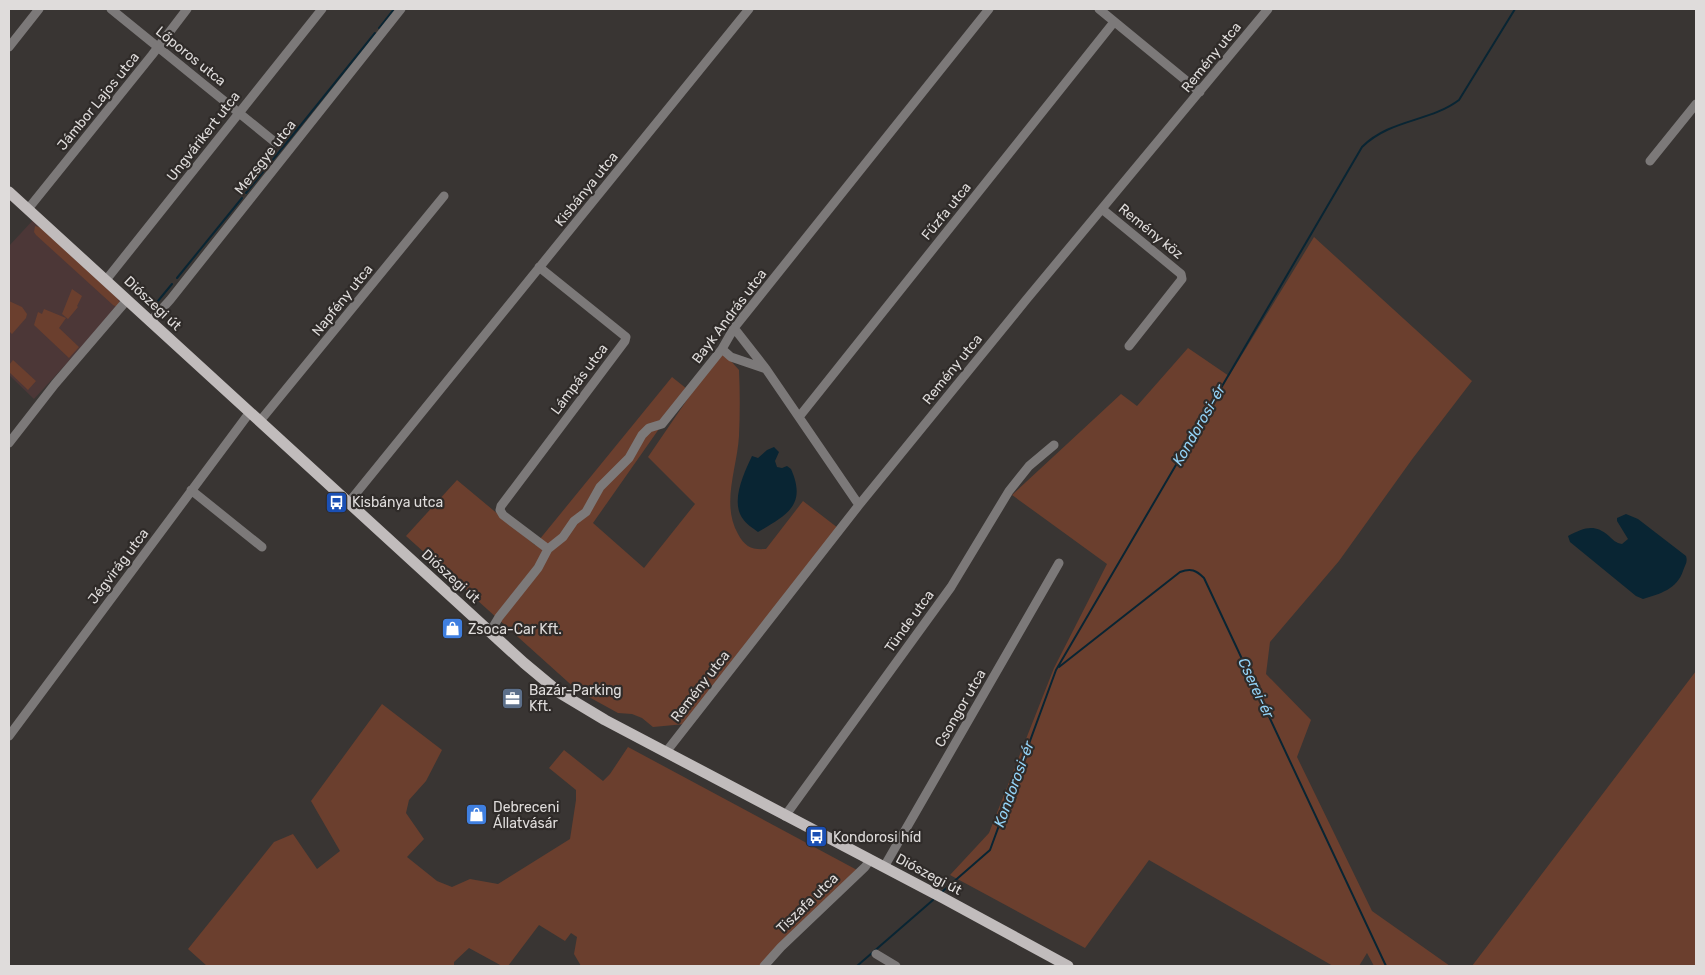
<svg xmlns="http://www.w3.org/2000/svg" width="1705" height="975" viewBox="0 0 1705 975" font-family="Rubik,sans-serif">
<rect width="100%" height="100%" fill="#393533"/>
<path fill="#4c3737" d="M34 219 124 301 34 399 9 375V246Z"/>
<path fill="#6b3f2e" d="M35 226 42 228 117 298 120 303 117 307 113 305 36 235 34 232Z
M1314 237 1472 381 1413 458 1339 561 1270 642 1266 674 1311 720 1297 757 1372 911 1450 966H1374L1367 953 1359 966H1333L1149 860 1085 948 950 875 989 833 1054 668 1107 564 1012 495 1121 394 1137 406 1188 348 1229 376Z
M72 289 82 296 77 306 78 307 68 319 62 314Z
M9 301 22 307 27 314 26 318 12 334 9 331Z
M44 309 66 318 59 328 79 347 69 358 34 325 38 312 42 314Z
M721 350 739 370C740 392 740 414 739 436 737 469 721 504 738 534 745 547 752 550 766 549L803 501 838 528 685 724 653 727 642 718 632 714 618 713 578 691 406 536 457 480 535 545 672 377 687 389 593 523 644 568 695 504 648 457Z
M13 360 36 381 28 390 9 372V365Z
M1696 671V966H1472Z
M382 704 442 750 426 781 409 800 406 813 424 839 407 857 437 881 452 887 470 879 498 884 570 839 576 800V790L549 768 564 750 603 781 610 774 628 747 857 870 761 966H581L574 954 577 937 571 933 565 941 539 925 508 966H502L469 948 454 962V966H207L188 949 274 842 293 834 317 869 340 851 311 801Z"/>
<path fill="#092533" d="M774 447 779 452 775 461 777 467 782 468 787 466 791 469C807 505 787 515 758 532 753 528 746 524 743 519 730 502 744 473 752 456L758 458 767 450Z
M1626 514 1638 519 1686 556C1688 562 1685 565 1683 571 1677 589 1660 594 1643 599L1636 596 1570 542 1568 536C1584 528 1594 523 1609 536 1613 540 1616 543 1622 544L1628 539 1617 521V518Z"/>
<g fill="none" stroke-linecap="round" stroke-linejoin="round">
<path stroke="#092533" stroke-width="2" d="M379 28 394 9
M246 193 375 33
M177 278 242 198
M153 307 172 284
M1059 667 1180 572C1191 568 1196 570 1204 578L1386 966
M943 891 990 850 1056 670 1362 147C1390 119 1430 122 1459 100L1515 9
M857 966 933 900"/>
<path stroke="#7c7979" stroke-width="9" d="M111 9 276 143
M1099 9 1200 92
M9 47 39 9
M1650 161 1696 104
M28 209 152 55 187 9
M1102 209 1181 274 1182 279 1129 346
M539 267 626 337 625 341 501 506 500 510 503 515 548 549
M106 280 322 9
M150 322 170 300 401 9
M734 328 766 369 859 505
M722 349 731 357 766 369
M799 417 1114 22
M260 421 444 196
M9 443 55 384 127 300
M191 490 262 547
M349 502 749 9
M490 632 499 617 538 568 548 549 563 537 574 521 586 512 600 487 629 458 642 435 649 428 662 424 722 349 734 328 989 9
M9 736 250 412
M666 752 859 505 1026 300 1268 9
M785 816 951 587 1009 491 1029 466 1054 445
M884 867 1059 563
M876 954 896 966
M764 966 781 947 865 867 870 860"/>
<path stroke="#c1bcbc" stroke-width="11" d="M9 192 524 663 560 693 605 720 943 898 1068 966"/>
</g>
<defs>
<symbol id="bus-square" viewBox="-11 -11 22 22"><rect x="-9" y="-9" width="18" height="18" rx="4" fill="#1a4fb4" stroke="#2f2b29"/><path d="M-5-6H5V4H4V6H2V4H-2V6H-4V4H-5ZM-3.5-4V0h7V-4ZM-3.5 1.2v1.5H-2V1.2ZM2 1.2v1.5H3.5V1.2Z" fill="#fff"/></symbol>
<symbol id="shop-square" viewBox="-11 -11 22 22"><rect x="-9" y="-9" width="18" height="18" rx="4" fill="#3f7fe0" stroke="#2f2b29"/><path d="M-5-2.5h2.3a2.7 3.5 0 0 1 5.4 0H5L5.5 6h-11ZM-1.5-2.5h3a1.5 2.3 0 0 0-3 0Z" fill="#fff"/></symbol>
<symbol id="office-square" viewBox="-11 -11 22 22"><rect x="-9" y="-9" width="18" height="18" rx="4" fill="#5c6f8a" stroke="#2f2b29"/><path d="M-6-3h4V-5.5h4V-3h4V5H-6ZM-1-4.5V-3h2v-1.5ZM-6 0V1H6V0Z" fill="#fff"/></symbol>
</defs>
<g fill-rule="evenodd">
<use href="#bus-square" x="324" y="490" width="25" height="25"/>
<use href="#shop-square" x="440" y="616" width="25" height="25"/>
<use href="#office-square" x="500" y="686" width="25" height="25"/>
<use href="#shop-square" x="464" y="802" width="25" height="25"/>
<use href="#bus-square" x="804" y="824" width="25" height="25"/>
</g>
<g text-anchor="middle" stroke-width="4.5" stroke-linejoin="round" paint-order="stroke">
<g font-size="14" fill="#dfdcdb" stroke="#2f2b29">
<text transform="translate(191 56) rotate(39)" y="5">Lőporos utca</text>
<text transform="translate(1211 57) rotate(-51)" y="5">Remény utca</text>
<text transform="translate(98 101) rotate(-51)" y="5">Jámbor Lajos utca</text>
<text transform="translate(203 136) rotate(-52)" y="5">Ungvárikert utca</text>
<text transform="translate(265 157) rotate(-52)" y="5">Mezsgye utca</text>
<text transform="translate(586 189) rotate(-51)" y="5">Kisbánya utca</text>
<text transform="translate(946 211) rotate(-51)" y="5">Fűzfa utca</text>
<text transform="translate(1151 231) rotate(39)" y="5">Remény köz</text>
<text transform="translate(342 300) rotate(-51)" y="5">Napfény utca</text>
<text transform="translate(153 303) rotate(43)" y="5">Diószegi út</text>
<text transform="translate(729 316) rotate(-53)" y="5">Bayk András utca</text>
<text transform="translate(952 369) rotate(-51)" y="5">Remény utca</text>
<text transform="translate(579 379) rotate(-53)" y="5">Lámpás utca</text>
<text transform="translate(118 566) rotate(-53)" y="5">Jégvirág utca</text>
<text transform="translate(451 576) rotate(42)" y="5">Diószegi út</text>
<text transform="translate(909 621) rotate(-54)" y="5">Tünde utca</text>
<text transform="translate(700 686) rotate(-52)" y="5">Remény utca</text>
<text transform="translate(960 708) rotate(-60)" y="5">Csongor utca</text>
<text transform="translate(929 874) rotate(28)" y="5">Diószegi út</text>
<text transform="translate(807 903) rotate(-44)" y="5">Tiszafa utca</text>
</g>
<g font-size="14" fill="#dfdcdb" stroke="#2f2b29" text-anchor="start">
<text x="352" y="507">Kisbánya utca</text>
<text x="468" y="634">Zsoca-Car Kft.</text>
<text x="529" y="695">Bazár-Parking<tspan x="529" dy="16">Kft.</tspan></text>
<text x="493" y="812">Debreceni<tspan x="493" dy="16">Állatvásár</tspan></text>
<text x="833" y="842">Kondorosi híd</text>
</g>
<g font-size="15" font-style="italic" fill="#93d2f6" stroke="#2f2b29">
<text transform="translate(1199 425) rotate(-60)" y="5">Kondorosi-ér</text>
<text transform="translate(1256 688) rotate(65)" y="5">Cserei-ér</text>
<text transform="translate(1014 784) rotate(-70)" y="5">Kondorosi-ér</text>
</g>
</g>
<rect width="1705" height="975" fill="none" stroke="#dfdcdb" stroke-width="20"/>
</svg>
